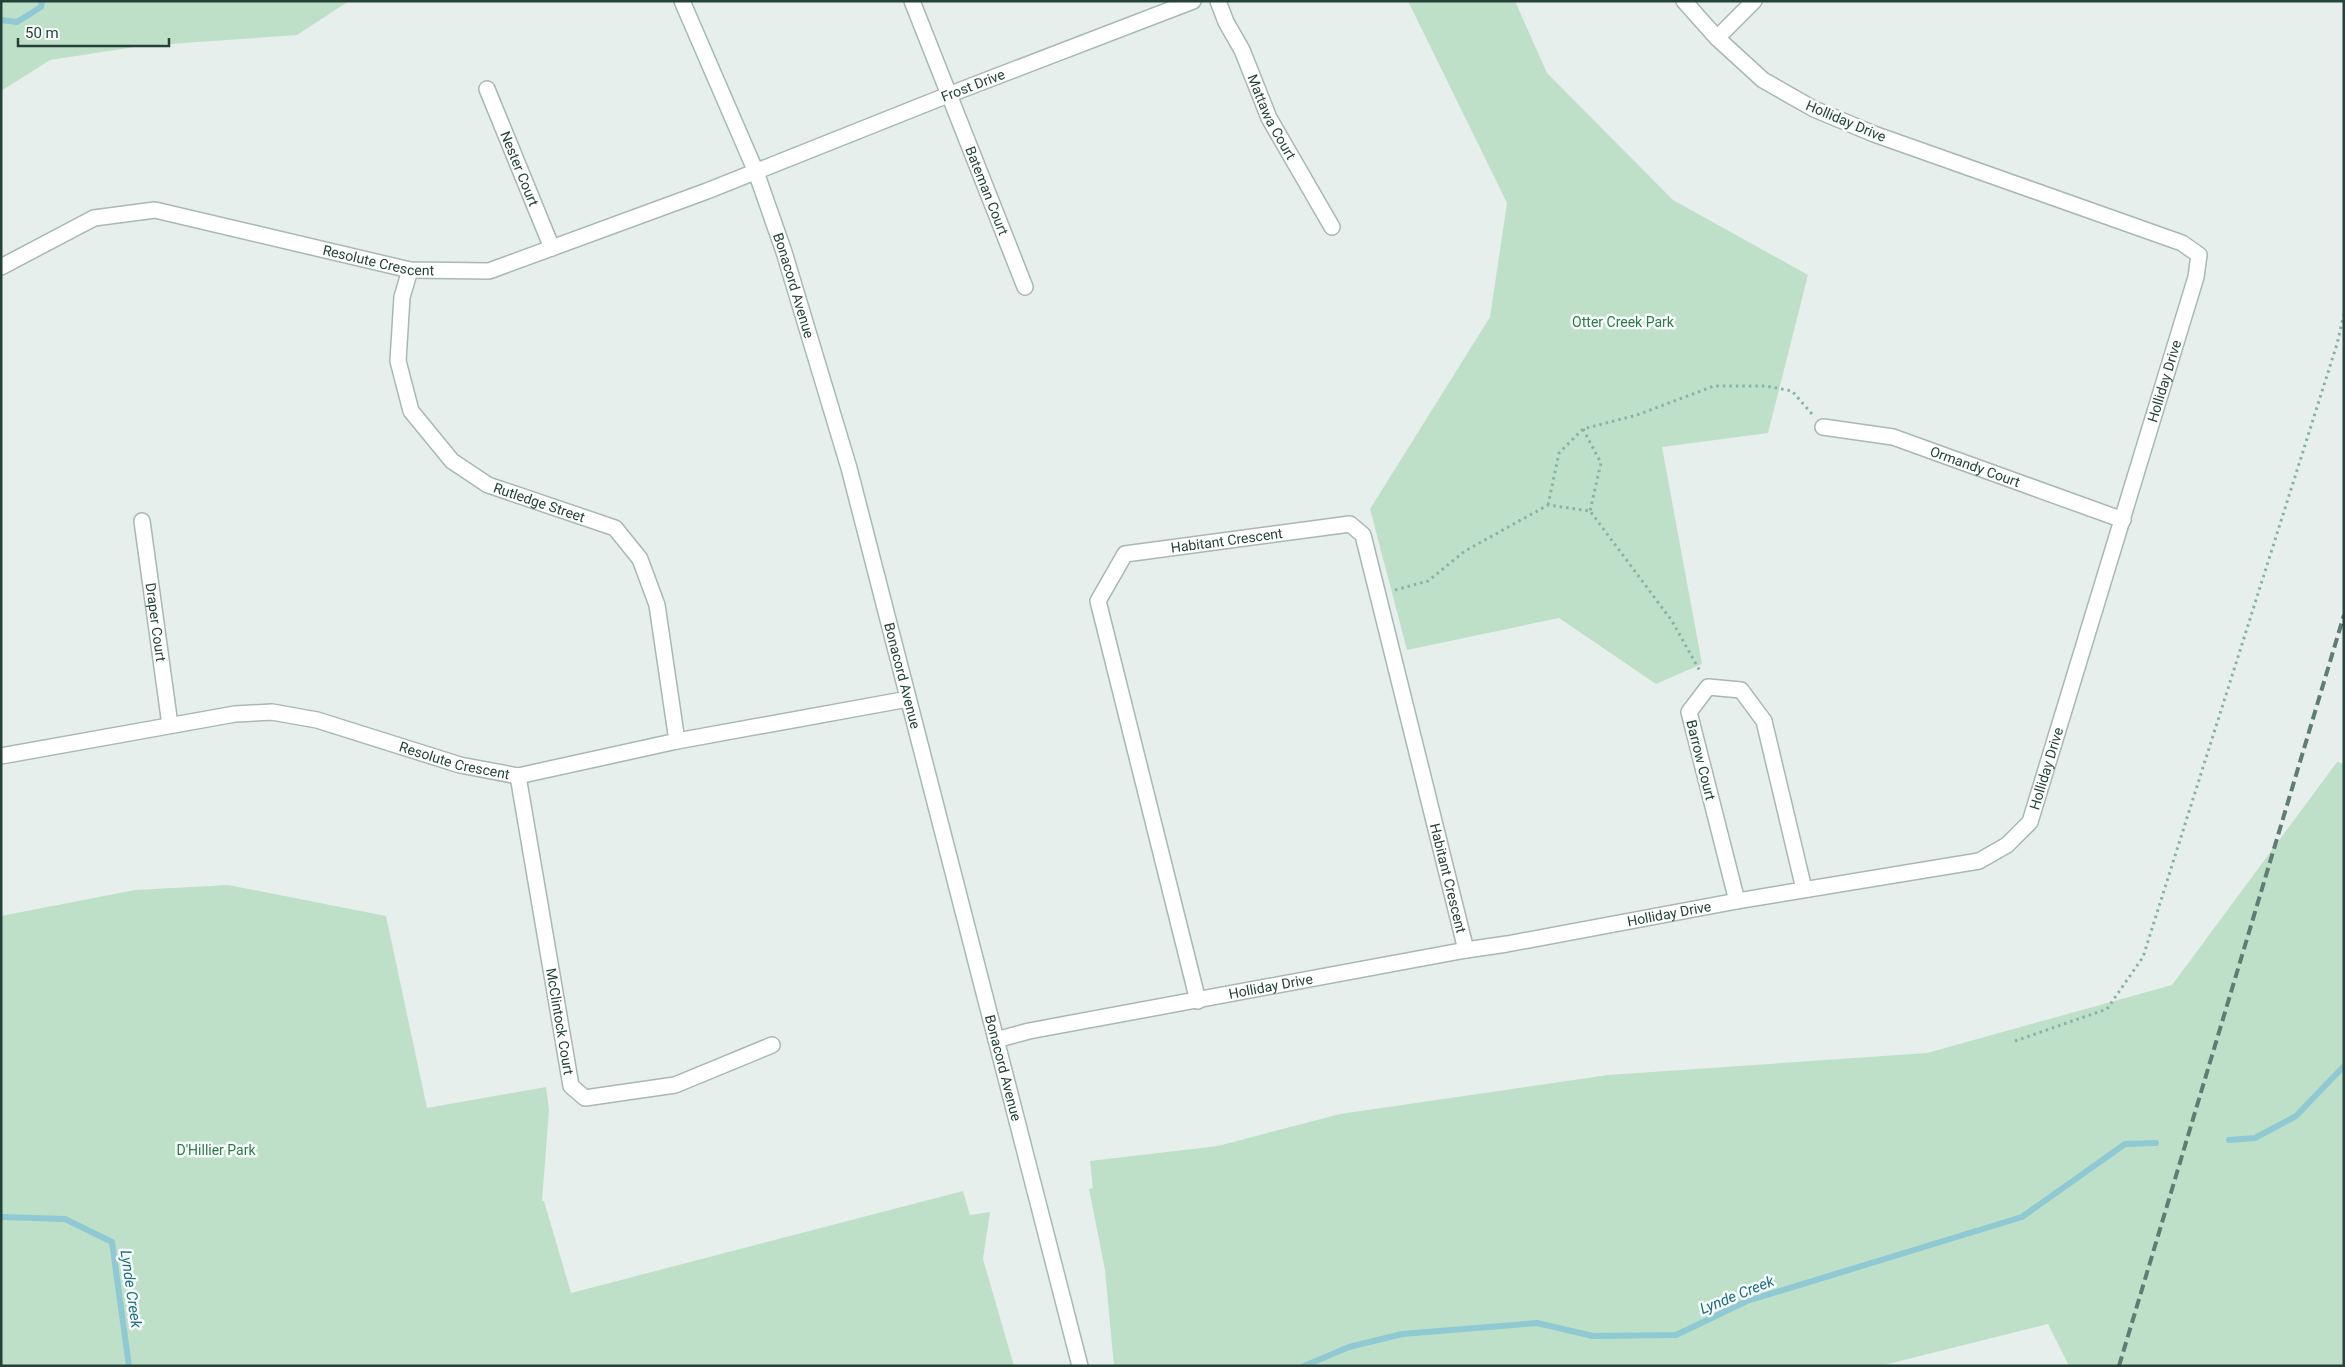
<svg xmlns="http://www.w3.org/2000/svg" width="2345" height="1367" viewBox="0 0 2345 1367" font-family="Roboto,sans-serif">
<rect width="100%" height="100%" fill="#e6efeb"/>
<path fill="#bfe0c8" d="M1 1H349L297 35 141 46 50 60 1 91Z
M1408 1H1515L1547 73 1673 200 1808 275 1768 433 1662 447 1702 664 1656 684 1559 618 1407 650 1370 509 1490 317 1507 203Z
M2337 762 2344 764V1366H2069L2048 1324 1880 1366H1114L1105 1270 1089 1189 1093 1188 1090 1161 1218 1146 1340 1114 1608 1075 1927 1053 2172 985Z
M228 885 386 916 427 1108 546 1087 549 1110 542 1201H544L571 1293 963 1191 970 1215 990 1212 983 1259 1014 1366H1V916L135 890Z"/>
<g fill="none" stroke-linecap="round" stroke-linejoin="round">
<path stroke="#8ec9d4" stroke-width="6" d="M1 20 17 22 41 7 42 1
M2229 1140 2255 1138 2296 1116 2344 1066
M1 1217 65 1219 112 1242 129 1366
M1304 1366 1349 1347 1402 1334 1537 1323 1593 1336 1676 1335 1747 1301 2022 1217 2125 1144 2156 1143"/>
<defs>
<g id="street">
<path id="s1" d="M912 1 1025 287"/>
<path id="s2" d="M1218 1 1226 22 1242 50 1269 118 1332 227"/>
<path d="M1717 38 1754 1"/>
<path id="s3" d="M487 89 552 248"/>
<path id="s4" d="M1 267 94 218 155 210 410 270 489 271 707 191 948 95 1193 1"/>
<path id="s5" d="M410 270 402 297 398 361 411 411 452 461 488 485 615 528 640 559 657 605 677 741"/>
<path id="s6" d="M1823 427 1893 437 2123 520"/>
<path id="s7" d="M142 521 170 725"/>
<path id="s8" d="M1 756 235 714 272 712 317 720 460 765 518 776 677 741 908 699"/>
<path id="s9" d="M518 776 571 1086 585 1098 675 1085 772 1045"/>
<path d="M1737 901 1689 712 1708 687 1741 690 1764 721 1804 889"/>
<path id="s10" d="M1198 1001 1098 601 1125 554 1350 524 1363 535 1466 950"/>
<path id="s11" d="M996 1040 1029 1031 1466 950 1507 944 1737 901 1979 861 2007 845 2030 822 2196 277 2199 255 2182 243 1874 134 1814 109 1763 80 1717 38 1684 1"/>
</g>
<g id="secondary">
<path id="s12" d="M682 1 756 172 784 252 849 468 1080 1366"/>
</g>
</defs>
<use href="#street" stroke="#a8b8b2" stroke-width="18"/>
<use href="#secondary" stroke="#a4bbb3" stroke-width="18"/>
<path stroke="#86b3a5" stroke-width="3" stroke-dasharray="2.5 4" stroke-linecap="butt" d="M1583 429 1601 463 1590 511
M1548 505 1559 453 1583 429 1637 415 1714 386H1766L1792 391 1812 414
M1395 590 1428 581 1465 551 1548 505 1590 511 1672 621 1701 673
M2015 1041 2107 1009 2143 957 2337 344 2344 314"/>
<use href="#street" stroke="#fff" stroke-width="15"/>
<use href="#secondary" stroke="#fff" stroke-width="15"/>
<path stroke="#5f7d75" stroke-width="4" stroke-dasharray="10 5" stroke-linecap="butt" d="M2119 1366 2344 615"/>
</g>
<g text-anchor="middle" stroke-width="5" stroke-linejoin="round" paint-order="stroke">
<g font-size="14" fill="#24423a" stroke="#f7fbf9">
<text dy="5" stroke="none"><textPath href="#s4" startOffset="1026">Frost Drive</textPath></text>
<text dy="5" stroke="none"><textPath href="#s2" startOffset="128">Mattawa Court</textPath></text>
<text transform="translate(1846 121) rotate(23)" y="5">Holliday Drive</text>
<text dy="5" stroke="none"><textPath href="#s3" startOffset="86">Nester Court</textPath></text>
<text dy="5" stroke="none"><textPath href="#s1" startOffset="204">Bateman Court</textPath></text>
<text dy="5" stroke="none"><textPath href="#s4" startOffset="396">Resolute Crescent</textPath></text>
<text dy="5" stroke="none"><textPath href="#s12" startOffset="306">Bonacord Avenue</textPath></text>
<text dy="5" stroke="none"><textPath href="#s11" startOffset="1525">Holliday Drive</textPath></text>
<text dy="5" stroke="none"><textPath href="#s6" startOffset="158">Ormandy Court</textPath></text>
<text dy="5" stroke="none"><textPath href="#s5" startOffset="306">Rutledge Street</textPath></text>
<text dy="5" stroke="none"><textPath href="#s10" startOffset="569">Habitant Crescent</textPath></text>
<text dy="5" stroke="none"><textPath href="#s7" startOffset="102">Draper Court</textPath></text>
<text dy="5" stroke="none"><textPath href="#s12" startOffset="711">Bonacord Avenue</textPath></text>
<text dy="5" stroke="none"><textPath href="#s8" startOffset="464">Resolute Crescent</textPath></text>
<text transform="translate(1701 760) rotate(76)" y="5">Barrow Court</text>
<text dy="5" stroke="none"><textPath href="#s11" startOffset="1120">Holliday Drive</textPath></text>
<text dy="5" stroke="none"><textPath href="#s10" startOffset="1064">Habitant Crescent</textPath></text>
<text dy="5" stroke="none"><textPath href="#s11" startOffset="685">Holliday Drive</textPath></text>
<text dy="5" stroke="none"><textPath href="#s11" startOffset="280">Holliday Drive</textPath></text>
<text dy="5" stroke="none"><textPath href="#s9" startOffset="249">McClintock Court</textPath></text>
<text dy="5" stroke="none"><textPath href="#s12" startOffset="1116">Bonacord Avenue</textPath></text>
</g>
<g font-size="14" fill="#2d7a4b" stroke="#f7fbf9">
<text x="1623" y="327">Otter Creek Park</text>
<text x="216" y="1155">D'Hillier Park</text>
</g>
<g font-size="15" font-style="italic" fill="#1c6f80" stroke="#f7fbf9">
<text transform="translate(131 1289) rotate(82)" y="5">Lynde Creek</text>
<text transform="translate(1737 1295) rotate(-22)" y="5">Lynde Creek</text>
</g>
</g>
<rect width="2345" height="1367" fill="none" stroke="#24423a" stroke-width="5"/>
<path d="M18 38v8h151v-8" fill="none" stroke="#24423a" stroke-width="2.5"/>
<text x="25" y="38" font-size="15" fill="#24423a" stroke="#f7fbf9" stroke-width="4" paint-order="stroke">50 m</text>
</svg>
